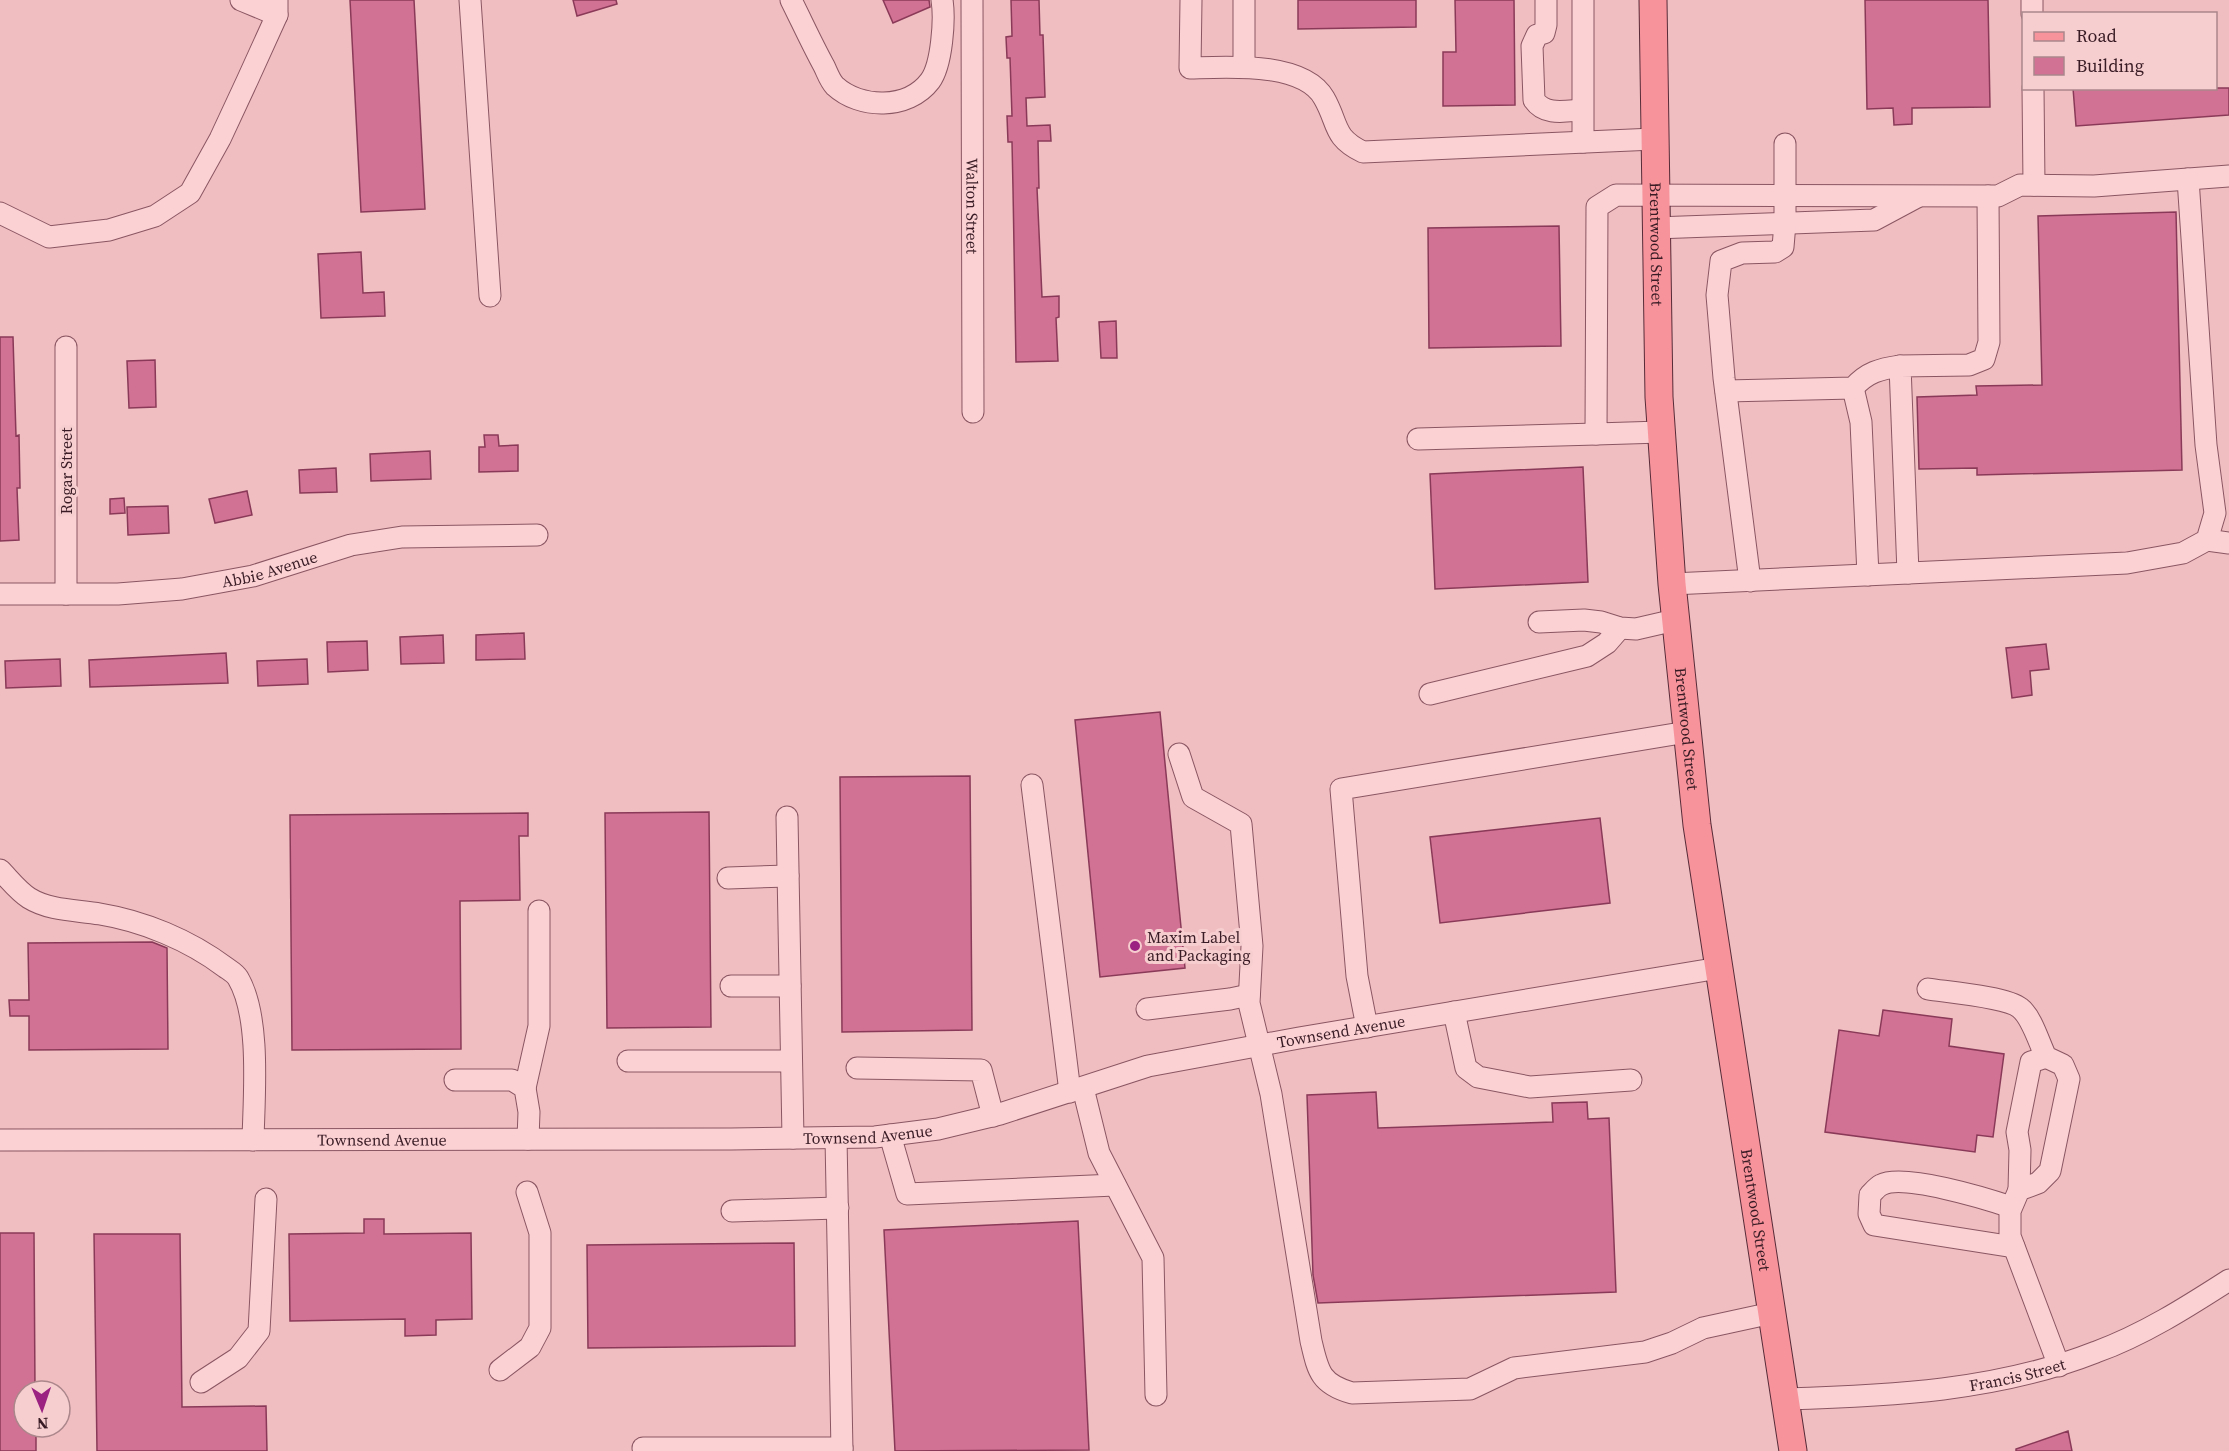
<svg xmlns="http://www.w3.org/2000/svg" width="2229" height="1451" viewBox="0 0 2229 1451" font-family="'Source Serif 4',serif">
<rect width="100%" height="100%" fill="#f0bec1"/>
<path fill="#d17193" stroke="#8a3a58" stroke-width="1.5" d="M350 0H414L425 209 361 212Z
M573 0H616L617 4 577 16Z
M883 0H929L930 7 893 23Z
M1011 0H1039L1040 35H1043L1045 97 1026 98 1027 126 1050 125 1051 141H1038L1039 188H1037L1042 297 1059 296V317L1056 318 1058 361 1016 362 1013 189 1012 142H1008L1007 116H1012L1010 58H1007L1006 37 1012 36Z
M1298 0H1416V27L1298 29Z
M1455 0H1514L1515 105 1443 106V52H1456Z
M1865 0H1988L1990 107 1912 108V124L1894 125 1893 108 1867 109Z
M2073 88H2229V115L2076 126Z
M2176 212 2182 470 1977 475V468L1919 469 1917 397 1977 395 1976 386 2042 385 2038 216Z
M1559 226 1561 346 1429 348 1428 228Z
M361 252 363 293 384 292 385 316 321 318 318 254Z
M1116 321 1117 358H1101L1099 322Z
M0 337H13L16 436 19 435 20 488H17L19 540 0 541Z
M155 360 156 407 129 408 127 361Z
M484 435H498L499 446 518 445V471L479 472V447H485Z
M430 451 431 479 371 481 370 454Z
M1583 467 1588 582 1435 589 1430 474Z
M336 468 337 492 300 493 299 470Z
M247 491 252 515 215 523 209 499Z
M124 498 125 513 110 514V499Z
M168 506 169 533 128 535 127 507Z
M524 633 525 659 476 660V635Z
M443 635 444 663 401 664 400 637Z
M367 641 368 670 328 672 327 642Z
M2046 644 2049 669 2030 671 2032 695 2012 698 2006 648Z
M226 653 228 683 90 687 89 660Z
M60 659 61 686 6 688 5 661Z
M307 659 308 684 258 686 257 661Z
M1160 712 1185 968 1100 977 1075 720Z
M970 776 972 1030 842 1032 840 777Z
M709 812 711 1027 607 1028 605 813Z
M528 813V836H519L520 900 460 901 461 1049 292 1050 290 815Z
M1600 818 1610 903 1440 923 1430 837Z
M152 942 167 948 168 1049 29 1050V1016H10L9 1000H29L28 943Z
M1883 1010 1952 1019 1949 1046 2004 1054 1993 1137 1977 1135 1975 1152 1825 1132 1839 1030 1879 1036Z
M1376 1092 1378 1128 1553 1122 1552 1103 1587 1102 1588 1119 1609 1118 1616 1292 1318 1303 1313 1275 1307 1095Z
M364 1219H384V1234L471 1233 472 1319 436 1320V1335L405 1336V1319L290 1321 289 1234 364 1233Z
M1078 1221 1089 1450 895 1451 884 1230Z
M0 1233H34L35 1391H24V1427H36V1451H0Z
M94 1234H180L182 1407 266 1406 267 1451H97Z
M794 1243 795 1346 588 1348 587 1245Z
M2068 1431 2072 1451H2016V1449Z"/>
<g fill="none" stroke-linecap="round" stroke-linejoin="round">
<defs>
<g id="minor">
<path d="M241 0 277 15"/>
<path d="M470 0 490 296"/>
<path d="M791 0C802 22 812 44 824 66 827 72 830 81 835 86 860 109 908 110 930 81 942 65 945 19 942 0"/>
<path id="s1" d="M972 0 973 412"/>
<path d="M1191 0 1190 68C1226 67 1303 61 1324 98 1339 124 1332 137 1363 152L1654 139"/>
<path d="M1244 0V67"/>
<path d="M1546 0V25L1544 33 1537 35 1532 46 1534 100C1545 116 1565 111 1582 110"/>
<path d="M1583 0V142"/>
<path d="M2032 0V14"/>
<path d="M2033 88 2034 185"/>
<path d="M0 213 49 237 109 230 155 216 190 193 220 139 247 81 277 15V0"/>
<path d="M1655 228 1874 220 1917 197"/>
<path d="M66 347V594"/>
<path d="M1853 388 1861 422 1868 575"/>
<path d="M1726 391 1853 388C1867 372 1880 369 1900 366"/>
<path d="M1661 432 1596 434 1597 207 1616 195 1998 196 2020 185 2094 186 2229 176"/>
<path d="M1418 439 1596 434"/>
<path d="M2207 540 2229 543"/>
<path d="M1908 573 1900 366 1969 365 1984 359 1989 342 1988 196"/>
<path d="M1750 581 1724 378 1717 295 1721 261 1742 253 1775 252 1783 247 1785 223V144"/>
<path d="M1672 584 2127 563 2183 553 2207 540 2215 513 2206 445 2188 179"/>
<path id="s2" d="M0 594H118L182 589 253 576 351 545 402 537 537 535"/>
<path d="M1539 622 1584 620 1601 622 1620 628 1636 629 1675 620"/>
<path d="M1430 694 1587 656 1607 643 1620 628"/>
<path d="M1179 754 1193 797 1241 824 1252 946 1249 1003 1271 1094 1311 1341C1318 1371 1320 1384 1352 1393L1470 1389 1514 1368 1645 1352 1672 1343 1703 1328 1772 1313"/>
<path d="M1032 785 1070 1092"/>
<path d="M787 817 793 1138"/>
<path d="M0 870C9 879 18 891 29 898 50 911 77 910 100 914 143 921 189 940 225 967 229 970 235 973 238 978 261 1017 254 1096 253 1140"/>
<path d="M728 878 788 876"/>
<path d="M731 986H790"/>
<path d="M1928 989C1947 992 2007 997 2020 1008 2032 1017 2039 1043 2046 1057L2063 1065 2069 1079 2050 1171 2038 1183 2019 1190 2010 1211V1236L2059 1366"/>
<path d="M1147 1009 1230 999 1249 995"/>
<path d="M1454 1012 1466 1068 1478 1077 1530 1087 1631 1080"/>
<path d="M1367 1027 1357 976 1341 789 1687 732"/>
<path d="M628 1061H791"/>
<path d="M857 1068 981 1070 993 1116"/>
<path d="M455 1080H512L525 1088 529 1112 528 1139"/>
<path d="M525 1088 539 1026V911"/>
<path d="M1083 1088 1099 1153 1153 1258 1156 1395"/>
<path d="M890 1135 907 1194 1115 1185"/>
<path d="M836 1138 842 1451"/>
<path id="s3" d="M0 1140 731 1139 875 1137 938 1129 1000 1114 1148 1066 1299 1038 1719 968"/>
<path d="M2019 1190 2020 1150 2017 1132 2031 1062 2046 1057"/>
<path d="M2011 1207C1987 1199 1903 1173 1881 1185 1877 1187 1873 1192 1870 1195L1869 1214 1874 1225 2014 1247"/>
<path d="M732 1211 838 1208"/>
<path d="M500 1370 530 1347 540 1328V1233L527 1192"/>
<path d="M201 1382 238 1358 259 1331 266 1199"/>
<path id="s4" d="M1785 1399C1890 1396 1997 1391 2096 1352 2143 1335 2187 1307 2229 1280"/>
<path d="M643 1448H842"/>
</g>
<g id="major">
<path id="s5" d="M1653 0 1659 397 1672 584 1697 825 1793 1451"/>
</g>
</defs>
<use href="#minor" stroke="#8a5662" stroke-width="23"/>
<use href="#major" stroke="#572b38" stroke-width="29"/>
<use href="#minor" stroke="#fbd1d4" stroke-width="21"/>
<use href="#major" stroke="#f7939b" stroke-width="27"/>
</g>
<circle fill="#9c2281" stroke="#f7ced0" stroke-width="2" cx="1135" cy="946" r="6"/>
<g text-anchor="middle" stroke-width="6" stroke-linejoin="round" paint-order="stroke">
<g font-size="16" fill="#381b24" stroke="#f7ced0">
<text dy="6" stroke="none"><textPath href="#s1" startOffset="206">Walton Street</textPath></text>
<text dy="6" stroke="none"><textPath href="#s5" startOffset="244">Brentwood Street</textPath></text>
<text transform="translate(66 471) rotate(-90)" y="6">Rogar Street</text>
<text dy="6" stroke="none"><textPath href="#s2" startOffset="272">Abbie Avenue</textPath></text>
<text dy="6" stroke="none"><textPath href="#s5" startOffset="730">Brentwood Street</textPath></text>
<text dy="6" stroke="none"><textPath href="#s3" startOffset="1354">Townsend Avenue</textPath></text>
<text dy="6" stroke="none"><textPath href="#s3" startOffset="868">Townsend Avenue</textPath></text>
<text dy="6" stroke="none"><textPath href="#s3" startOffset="382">Townsend Avenue</textPath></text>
<text dy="6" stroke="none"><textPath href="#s5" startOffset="1216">Brentwood Street</textPath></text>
<text dy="6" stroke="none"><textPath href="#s4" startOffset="234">Francis Street</textPath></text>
</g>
<g font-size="16" fill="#381b24" stroke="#f7ced0" text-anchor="start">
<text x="1147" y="943">Maxim Label<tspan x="1147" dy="18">and Packaging</tspan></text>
</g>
</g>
<rect x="2022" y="12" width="195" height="78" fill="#f7ced0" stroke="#ab868b" stroke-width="1.5"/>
<rect x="2034" y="32" width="30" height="9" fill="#f7939b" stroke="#ab868b" stroke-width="1.5"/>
<text x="2076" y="42" font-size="18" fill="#381b24">Road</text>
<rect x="2034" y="57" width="30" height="18" fill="#d17193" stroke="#ab868b" stroke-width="1.5"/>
<text x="2076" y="72" font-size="18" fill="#381b24">Building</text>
<g transform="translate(42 1409) rotate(178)"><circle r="28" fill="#f7ced0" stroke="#ab868b" stroke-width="1.5"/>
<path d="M0-4.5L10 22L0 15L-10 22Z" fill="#9c2281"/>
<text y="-9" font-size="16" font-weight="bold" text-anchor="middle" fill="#381b24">N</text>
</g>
</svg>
